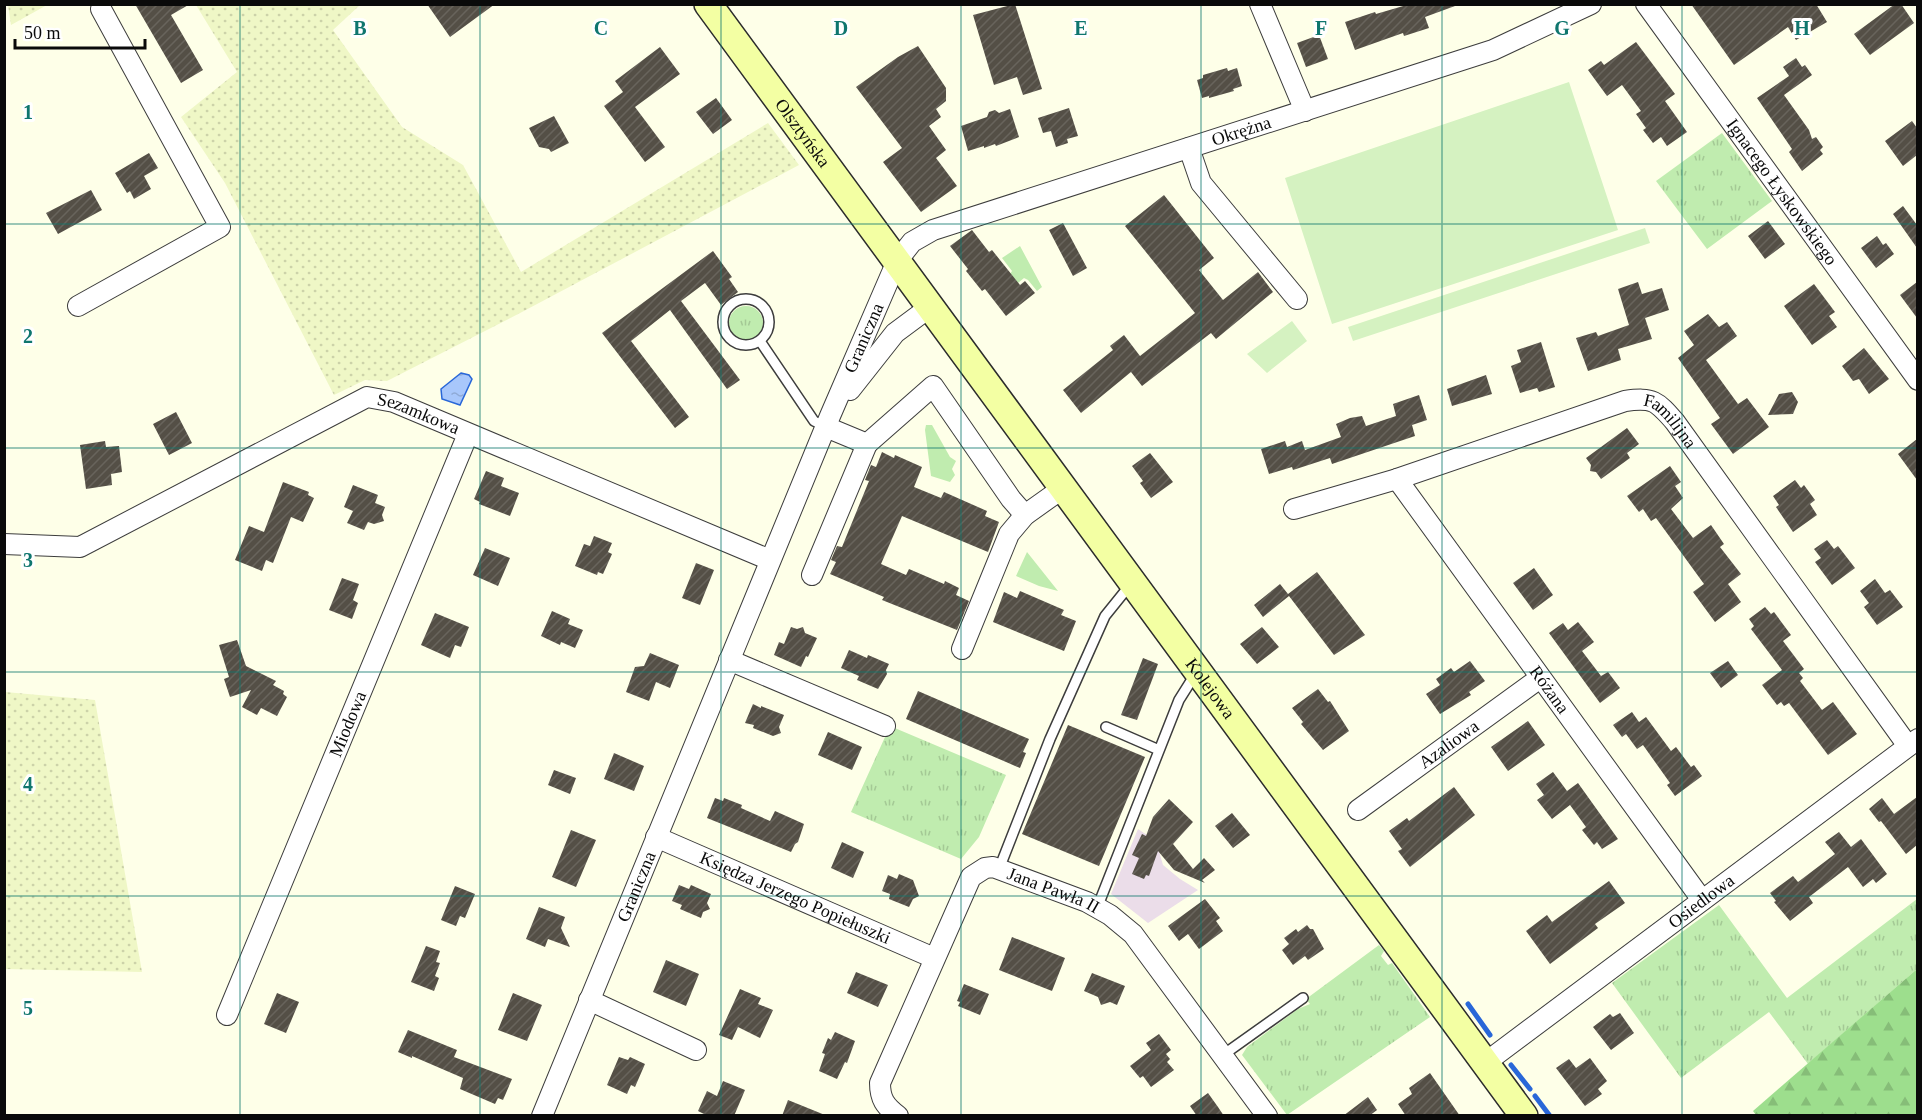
<svg xmlns="http://www.w3.org/2000/svg" width="1922" height="1120" viewBox="0 0 1922 1120" font-family="Georgia,serif">
<defs>
<pattern id="farmland-dots" width="8" height="8" patternUnits="userSpaceOnUse" patternTransform="scale(1.5)"><rect width="8" height="8" fill="#eff7c6"/><path d="M2 2h.1M6 6h.1" fill="none" stroke="#ccd2a9" stroke-width="1.8" stroke-linecap="round"/></pattern>
<pattern id="grass-tufts" width="24" height="20" patternUnits="userSpaceOnUse" patternTransform="scale(1.5)"><rect width="24" height="20" fill="#c0ecaf"/><path d="M3 7l-1-3M5 7V3M7 7l1-3M15 17l-1-3M17 17v-4M19 17l1-3" fill="none" stroke="#a4c995"/></pattern>
<pattern id="forest-firs" width="22" height="20" patternUnits="userSpaceOnUse" patternTransform="scale(1.5)"><rect width="22" height="20" fill="#9dde8d"/><path d="M5 1l3.5 6h-7zM16 11l3.5 6h-7z" fill="#86bd78"/></pattern>
<pattern id="water-ripples" width="26" height="14" patternUnits="userSpaceOnUse" patternTransform="scale(1.5)"><rect width="26" height="14" fill="#a8c7fb"/><path d="M2 4q2-2 4 0t4 0M15 11q2-2 4 0t4 0" fill="none" stroke="#8faad6"/></pattern>
<pattern id="building-hatch" width="6" height="6" patternUnits="userSpaceOnUse" patternTransform="scale(1.5)"><rect width="6" height="6" fill="#544f46"/><path d="M-1 1l2-2M0 6l6-6M5 7l2-2" fill="none" stroke="#68645c"/></pattern>
</defs>
<rect width="100%" height="100%" fill="#feffe8"/>
<path fill="#ebdde9" d="M1138 829 1156 841 1163 865 1180 879 1198 890 1148 923 1111 894Z"/>
<path fill="url(#farmland-dots)" d="M8 5V4L47 5 11 25Z
M196 5H360L333 30 402 127 463 165 521 272 768 123 799 165 522 312 387 381 365 380 334 395 225 183 181 117 237 72Z
M5 692 95 700 142 972 5 969Z"/>
<path fill="url(#grass-tufts)" d="M1722 133 1772 201 1707 249 1656 181Z
M729 323a17 17 0 1 1 34 0a17 17 0 1 1-34 0Z
M890 726 1006 775 979 837 961 859 851 812Z
M1917 899V969L1808 1064 1769 1012 1681 1078 1612 983 1719 905 1787 998Z
M1379 945 1384 951 1381 956 1388 965 1392 963 1430 1017 1287 1115 1242 1055 1247 1047 1298 1009 1310 1004 1306 999Z"/>
<path fill="url(#forest-firs)" d="M1917 969V1115H1756L1753 1111Z"/>
<path fill="#c0ecaf" d="M1020 246 1042 287 1037 291 1028 280 1024 278 1018 283 1010 274 1012 271 1002 258Z
M926 425H932L950 457 956 461 952 469 955 475 950 482 931 476 925 430Z
M1027 552 1058 591 1039 586 1016 576Z"/>
<path fill="#d5f2c1" d="M1569 82 1618 230 1332 324 1285 178Z
M1645 228 1650 243 1353 341 1348 327Z
M1292 321 1307 341 1267 373 1247 354Z"/>
<path fill="url(#water-ripples)" stroke="#2967d8" stroke-width="1.5" d="M461 373 469 375 472 379 460 405 442 399 441 389Z"/>
<g fill="none" stroke-linecap="round" stroke-linejoin="round">
<path stroke="#2967d8" stroke-width="5" d="M1468 1004 1490 1035
M1511 1065 1530 1089
M1535 1096 1550 1116"/>
</g>
<path fill="url(#building-hatch)" d="M135 4H190L171 15 203 70 181 83Z
M427 4H495L450 37Z
M1015 4 1042 89 1023 95 1017 77 994 85 973 15Z
M1410 4H1454L1455 6 1425 17 1429 28 1404 36 1403 33 1355 50 1345 22 1375 12 1376 14Z
M1691 4H1816L1827 22 1796 40 1788 27 1734 65Z
M1895 4H1901L1914 23 1870 55 1854 34Z
M1319 35 1328 59 1306 67 1297 43Z
M1636 42 1675 94 1665 101 1687 132 1667 146 1661 137 1653 143 1643 130 1646 128 1636 114 1641 111 1622 85 1607 96 1588 70 1601 61 1604 65Z
M918 46 946 88V101L936 109 941 117 929 126 946 150 936 158 957 186 921 212 883 162 902 148 856 87 898 57Z
M660 47 680 74 635 107 665 147 645 162 604 106 623 92 615 81Z
M1796 58 1802 67 1805 65 1812 75 1784 95 1809 130 1812 139 1816 137 1823 147 1820 150 1823 154 1802 171 1789 152 1792 149 1757 98 1789 76 1783 67Z
M1227 68 1228 71 1237 68 1242 86 1233 89 1234 91 1209 98V96L1202 98 1197 80 1203 78V75Z
M716 98 732 120 713 134 696 112Z
M1069 108 1078 136 1067 139 1068 143 1056 147 1051 131 1043 133 1038 118Z
M1010 109 1019 137 996 146 995 144 984 148V146L968 151 961 126 987 117 989 112 995 110 999 113Z
M554 116 569 143 551 152 549 149 539 147 529 128Z
M1912 121 1917 128V155L1903 166 1885 141Z
M149 153 158 168 144 176 151 189 134 199 130 191 127 193 115 173Z
M91 190 102 210 58 234 46 213Z
M1164 195 1214 258 1199 270 1223 300 1258 272 1273 292 1216 339 1211 333 1142 386 1131 372 1081 413 1063 390 1113 350 1110 346 1124 335 1140 356 1195 313 1125 226Z
M1903 206 1917 225V248L1893 214Z
M1768 221 1785 244 1765 259 1748 236Z
M1063 223 1087 268 1073 276 1049 230Z
M972 230 989 252 992 250 1020 285 1025 281 1035 293 1006 316 985 289 982 291 966 271 968 269 950 246Z
M1877 236 1883 245 1886 243 1894 254 1876 268 1861 248Z
M713 251 732 277 729 279 738 292 721 305 705 283 681 301 740 380 727 389 670 310 631 341 689 417 675 428 602 333Z
M1638 282 1642 294 1662 288 1669 310 1645 318 1652 339 1618 349 1621 360 1588 371 1576 338 1596 332 1598 336 1629 325 1618 289Z
M1917 282V318L1900 295Z
M1814 284 1835 312 1829 316 1837 327 1812 345 1784 306Z
M1708 314 1719 327 1727 322 1737 336 1706 360 1738 404 1747 398 1769 427 1733 454 1711 424 1720 418 1678 358 1694 345 1684 331Z
M1541 342 1555 387 1539 392 1537 388 1520 393 1511 366 1521 362 1517 350Z
M1864 348 1889 379 1869 394 1859 379 1853 381 1842 366Z
M1486 375 1492 394 1452 406 1447 389Z
M1792 392 1798 402 1793 414 1768 415 1779 394Z
M1419 395 1427 420 1412 425 1415 436 1332 464 1330 458 1293 470 1292 467 1269 474 1261 449 1285 441 1287 447 1302 441 1305 450 1341 437 1336 424 1350 418 1362 416 1366 426 1396 416 1393 404Z
M176 412 192 443 169 455 153 424Z
M1627 428 1639 444 1627 453 1630 458 1601 479 1596 472 1590 471 1591 465 1586 458Z
M1917 439V480L1898 454Z
M105 441 106 447 119 446 122 472 111 474 112 485 86 489 80 445Z
M882 452 894 458 895 455 922 467 914 487 941 498 944 492 987 511 985 516 999 522 988 552 902 516 881 564 906 575 909 569 944 584 945 581 959 588 956 595 969 601 957 630 882 600 884 597 830 574 836 562 831 560 837 546 842 547 869 481 865 480 871 465 876 467Z
M1150 453 1173 482 1151 498 1140 483 1143 481 1132 466Z
M1670 466 1681 482 1675 486 1683 498 1671 509 1693 538 1711 525 1724 544 1720 547 1741 574 1728 584 1741 602 1715 622 1693 592 1704 584 1656 518 1651 521 1643 509 1639 512 1627 496Z
M486 471 504 478 501 486 519 493 510 516 479 504 480 502 474 499Z
M1795 480 1801 488 1804 485 1815 500 1810 504 1817 515 1793 532 1776 507 1779 505 1773 496Z
M283 482 309 492 308 495 314 498 303 522 291 517 273 563 266 560 262 571 235 560 249 526 264 532Z
M353 485 378 495 375 503 385 507 382 515 384 521 374 524 368 522 364 530 347 523 353 511 344 507Z
M594 536 612 543 608 552 612 554 603 574 598 572 597 575 575 566 584 544 590 546Z
M1827 540 1834 549 1838 546 1855 568 1832 585 1815 562 1821 558 1814 549Z
M485 548 510 558 498 586 473 575Z
M696 563 714 570 700 605 682 598Z
M1534 568 1553 595 1533 610 1513 583Z
M1317 572 1365 635 1334 655 1289 596 1263 617 1254 605 1280 584 1288 594Z
M342 578 359 584 353 600 358 603 352 619 329 610Z
M1875 579 1885 593 1890 590 1903 607 1877 625 1864 607 1869 603 1860 591Z
M1020 591 1064 610 1061 615 1076 621 1064 651 993 622 1004 592 1017 598Z
M1765 607 1771 614 1774 612 1791 635 1783 641 1804 669 1799 673 1803 678 1800 681 1822 710 1833 702 1857 734 1828 755 1789 703 1784 706 1781 702 1777 705 1762 685 1782 670 1751 629 1754 626 1749 619Z
M552 611 570 619 568 624 583 630 575 648 561 642 560 645 541 636Z
M435 613 469 627 461 647 455 645 450 658 421 645Z
M1578 622 1594 642 1582 651 1601 676 1608 672 1620 688 1600 703 1549 633 1563 623 1568 630Z
M791 627 797 629 803 627 805 633 817 638 808 657 806 656 801 667 774 655 779 642 784 644Z
M1262 627 1279 647 1257 664 1240 644Z
M237 640 246 666 276 681 273 685 284 691 283 694 287 697 277 716 261 708 257 715 242 707 251 690 230 697 224 679 229 677 219 645Z
M849 650 867 658 868 655 889 664 886 670 887 674 878 689 857 680 859 676 841 668Z
M650 653 679 665 670 688 656 682 649 701 626 692 635 667 644 666Z
M1143 658 1158 664 1137 720 1121 715Z
M1470 661 1485 681 1469 692 1471 695 1440 714 1426 694 1440 685 1436 679 1451 668 1454 672Z
M1728 661 1738 675 1721 688 1710 673Z
M1318 689 1328 702 1330 701 1349 731 1323 750 1301 724 1303 722 1292 708Z
M918 691 1029 739 1023 752 1026 753 1020 768 906 719Z
M753 704 761 708V706L784 715 779 727 781 733 773 736 753 728 754 725 745 723Z
M1632 712 1639 722 1646 717 1671 751 1676 747 1691 767 1694 765 1702 776 1675 796 1667 785 1670 783 1643 745 1637 749 1626 734 1622 737 1613 725Z
M1528 721 1545 745 1508 771 1491 747Z
M1068 725 1145 757 1099 866 1022 834Z
M828 732 862 747 852 770 818 755Z
M614 753 644 766 634 791 604 779Z
M554 770 576 778 570 794 548 785Z
M1553 772 1567 791 1578 783 1618 839 1602 849 1597 842 1594 845 1582 830 1586 827 1570 805 1552 819 1537 800 1544 795 1536 784Z
M1454 787 1475 815 1410 867 1398 851 1402 849 1389 831 1407 818 1409 821Z
M1917 797V845L1906 854 1881 821 1879 822 1869 809 1882 798 1894 814Z
M715 798 723 801 724 798 742 805 741 808 770 821 775 811 804 824 798 842 795 844 791 852 707 818Z
M1169 799 1193 822 1173 844 1193 869 1204 858 1215 870 1202 880 1205 883 1174 870 1158 851 1149 876 1146 875 1144 879 1132 874 1139 858 1132 855 1142 834 1146 836 1153 817Z
M1232 813 1250 835 1233 848 1215 826Z
M571 830 596 840 576 887 552 877Z
M1839 832 1851 847 1861 839 1887 874 1876 883 1873 879 1863 887 1848 867 1809 897 1813 903 1790 921 1774 902 1776 901 1770 893 1793 876 1798 882 1835 854 1825 842Z
M842 842 864 852 853 878 831 868Z
M899 874 913 880 919 896 913 899 909 907 889 899 890 894 882 891 888 875 897 879Z
M1609 881 1625 903 1595 924 1598 928 1550 964 1526 931 1547 915 1552 922Z
M679 885 689 889 691 885 711 894 707 903 710 909 703 912 701 918 680 909 682 905 672 901Z
M455 886 475 894 465 918 460 916 456 926 441 920Z
M1205 899 1220 918 1216 921 1223 931 1199 949 1188 934 1179 941 1168 926Z
M539 907 565 917 561 928 570 947 548 939 545 947 526 939Z
M1307 925 1310 929H1313L1324 949 1308 960 1305 956 1293 965 1282 950 1289 944 1284 938 1296 929 1298 932Z
M1012 937 1065 958 1052 991 999 970Z
M426 946 440 951 436 962 440 963 435 976 439 978 434 991 411 982Z
M666 960 699 974 686 1006 653 992Z
M856 972 888 985 878 1007 847 993Z
M1092 973 1125 986 1117 1005 1110 1002 1101 1005 1098 997 1084 991Z
M964 984 989 994 980 1015 958 1006 960 1002 957 1001Z
M740 989 761 998 758 1004 773 1010 760 1038 738 1027 732 1040 719 1035Z
M277 993 299 1002 286 1033 264 1024Z
M513 993 542 1005 527 1041 498 1030Z
M1620 1013 1634 1033 1611 1050 1593 1027 1610 1014 1613 1017Z
M408 1030 457 1050 454 1057 512 1079 503 1100 498 1098 495 1104 460 1089 463 1078 412 1056V1058L398 1052Z
M835 1032 855 1041 847 1063 845 1062 837 1079 819 1071 825 1054 822 1053 828 1038 831 1040Z
M1159 1034 1171 1050 1166 1054 1170 1059 1167 1062 1174 1070 1151 1087 1143 1076 1140 1078 1130 1066 1151 1050 1146 1043Z
M619 1057 628 1060 630 1057 645 1064 635 1087 631 1085 627 1094 607 1085Z
M1590 1058 1607 1081 1598 1089 1602 1094 1585 1106 1556 1068 1569 1059 1576 1068Z
M1430 1073 1460 1116H1406L1398 1104 1412 1094 1409 1088Z
M723 1081 745 1090 734 1116H708L698 1111 707 1091 717 1096Z
M1208 1093 1218 1107 1224 1116H1197L1190 1106Z
M1368 1097 1377 1110 1369 1116H1343Z
M788 1100 825 1115V1116H782Z"/>
<g fill="none" stroke-linecap="round" stroke-linejoin="round">
<defs>
<path id="lane" d="M723 322a23 23 0 1 1 46 0a23 23 0 1 1-46 0Z
M760 341 814 421 826 427
M1106 727 1159 750
M999 869 1050 739 1105 616 1130 585
M1097 908 1179 700 1196 673
M1223 1055 1303 998"/>
<g id="street">
<path d="M1260 4 1305 111"/>
<path id="s1" d="M1646 4 1918 380"/>
<path d="M1189 148 1201 183 1297 299"/>
<path d="M78 306 220 227 101 9"/>
<path d="M850 390 895 333 930 307"/>
<path d="M826 427 867 444 933 386 1011 499 1025 515"/>
<path id="s2" d="M1397 479 1702 900"/>
<path id="s3" d="M1294 509 1397 479 1625 401C1653 397 1657 401 1675 422L1908 746"/>
<path id="s4" d="M4 544 80 547 367 397 394 402 770 560"/>
<path d="M812 575 867 444"/>
<path d="M962 649 1009 534 1025 515 1063 488"/>
<path d="M729 660 885 726"/>
<path id="s5" d="M1358 810 1540 678"/>
<path id="s6" d="M656 837 934 958"/>
<path d="M589 1000 696 1050"/>
<path id="s7" d="M227 1015 468 434"/>
<path id="s8" d="M1485 1063 1918 739"/>
<path id="s9" d="M542 1116 830 416 897 261 912 242 933 230 1493 50 1591 4"/>
<path id="s10" d="M898 1116C885 1106 880 1099 880 1083L971 877 985 868 993 867 1087 902 1110 915 1133 934 1267 1116"/>
</g>
<g id="secondary">
<path id="s11" d="M708 4 1524 1116"/>
</g>
</defs>
<use href="#lane" stroke="#3d3d3d" stroke-width="12"/>
<use href="#street" stroke="#3d3d3d" stroke-width="22"/>
<use href="#secondary" stroke="#2c2c2c" stroke-width="30"/>
<use href="#lane" stroke="#fff" stroke-width="9"/>
<use href="#street" stroke="#fff" stroke-width="20"/>
<use href="#secondary" stroke="#f3ffa3" stroke-width="27"/>
</g>
<path fill="none" stroke="#0f766e" stroke-width="1.5" stroke-opacity="0.55" d="M240 4V1116M480 4V1116M721 4V1116M961 4V1116M1201 4V1116M1442 4V1116M1682 4V1116M4 224H1918M4 448H1918M4 672H1918M4 896H1918"/>
<g text-anchor="middle" stroke-width="6" stroke-linejoin="round" paint-order="stroke">
<g font-size="18" fill="#0a0a0a" stroke="#fff">
<text dy="6" stroke="none"><textPath href="#s9" startOffset="1298">Okrężna</textPath></text>
<text dy="6" stroke="none"><textPath href="#s11" startOffset="160">Olsztyńska</textPath></text>
<text dy="6" stroke="none"><textPath href="#s1" startOffset="232">Ignacego Łyskowskiego</textPath></text>
<text dy="6" stroke="none"><textPath href="#s9" startOffset="842">Graniczna</textPath></text>
<text dy="6" stroke="none"><textPath href="#s4" startOffset="454">Sezamkowa</textPath></text>
<text dy="6" stroke="none"><textPath href="#s3" startOffset="402">Familijna</textPath></text>
<text dy="6" stroke="none"><textPath href="#s11" startOffset="849">Kolejowa</textPath></text>
<text dy="6" stroke="none"><textPath href="#s2" startOffset="260">Różana</textPath></text>
<text dy="6" stroke="none"><textPath href="#s7" startOffset="315">Miodowa</textPath></text>
<text dy="6" stroke="none"><textPath href="#s5" startOffset="112">Azaliowa</textPath></text>
<text dy="6" stroke="none"><textPath href="#s9" startOffset="248">Graniczna</textPath></text>
<text dy="6" stroke="none"><textPath href="#s10" startOffset="354">Jana Pawła II</textPath></text>
<text dy="6" stroke="none"><textPath href="#s6" startOffset="152">Księdza Jerzego Popiełuszki</textPath></text>
<text dy="6" stroke="none"><textPath href="#s8" startOffset="270">Osiedlowa</textPath></text>
</g>
</g>
<g font-size="20" text-anchor="middle" font-weight="bold" fill="#0f766e" stroke="#fff" stroke-width="6" stroke-linejoin="round" paint-order="stroke">
<text x="360" y="35">B</text>
<text x="601" y="35">C</text>
<text x="841" y="35">D</text>
<text x="1081" y="35">E</text>
<text x="1321" y="35">F</text>
<text x="1562" y="35">G</text>
<text x="1802" y="35">H</text>
<text x="28" y="119">1</text>
<text x="28" y="343">2</text>
<text x="28" y="567">3</text>
<text x="28" y="791">4</text>
<text x="28" y="1015">5</text>
</g>
<rect width="1922" height="1120" fill="none" stroke="#0a0a0a" stroke-width="12"/>
<path d="M15 39v9h130v-9" fill="none" stroke="#0a0a0a" stroke-width="3"/>
<text x="24" y="39" font-size="18" fill="#0a0a0a" stroke="#ffffff" stroke-width="4.5" paint-order="stroke">50 m</text>
</svg>
